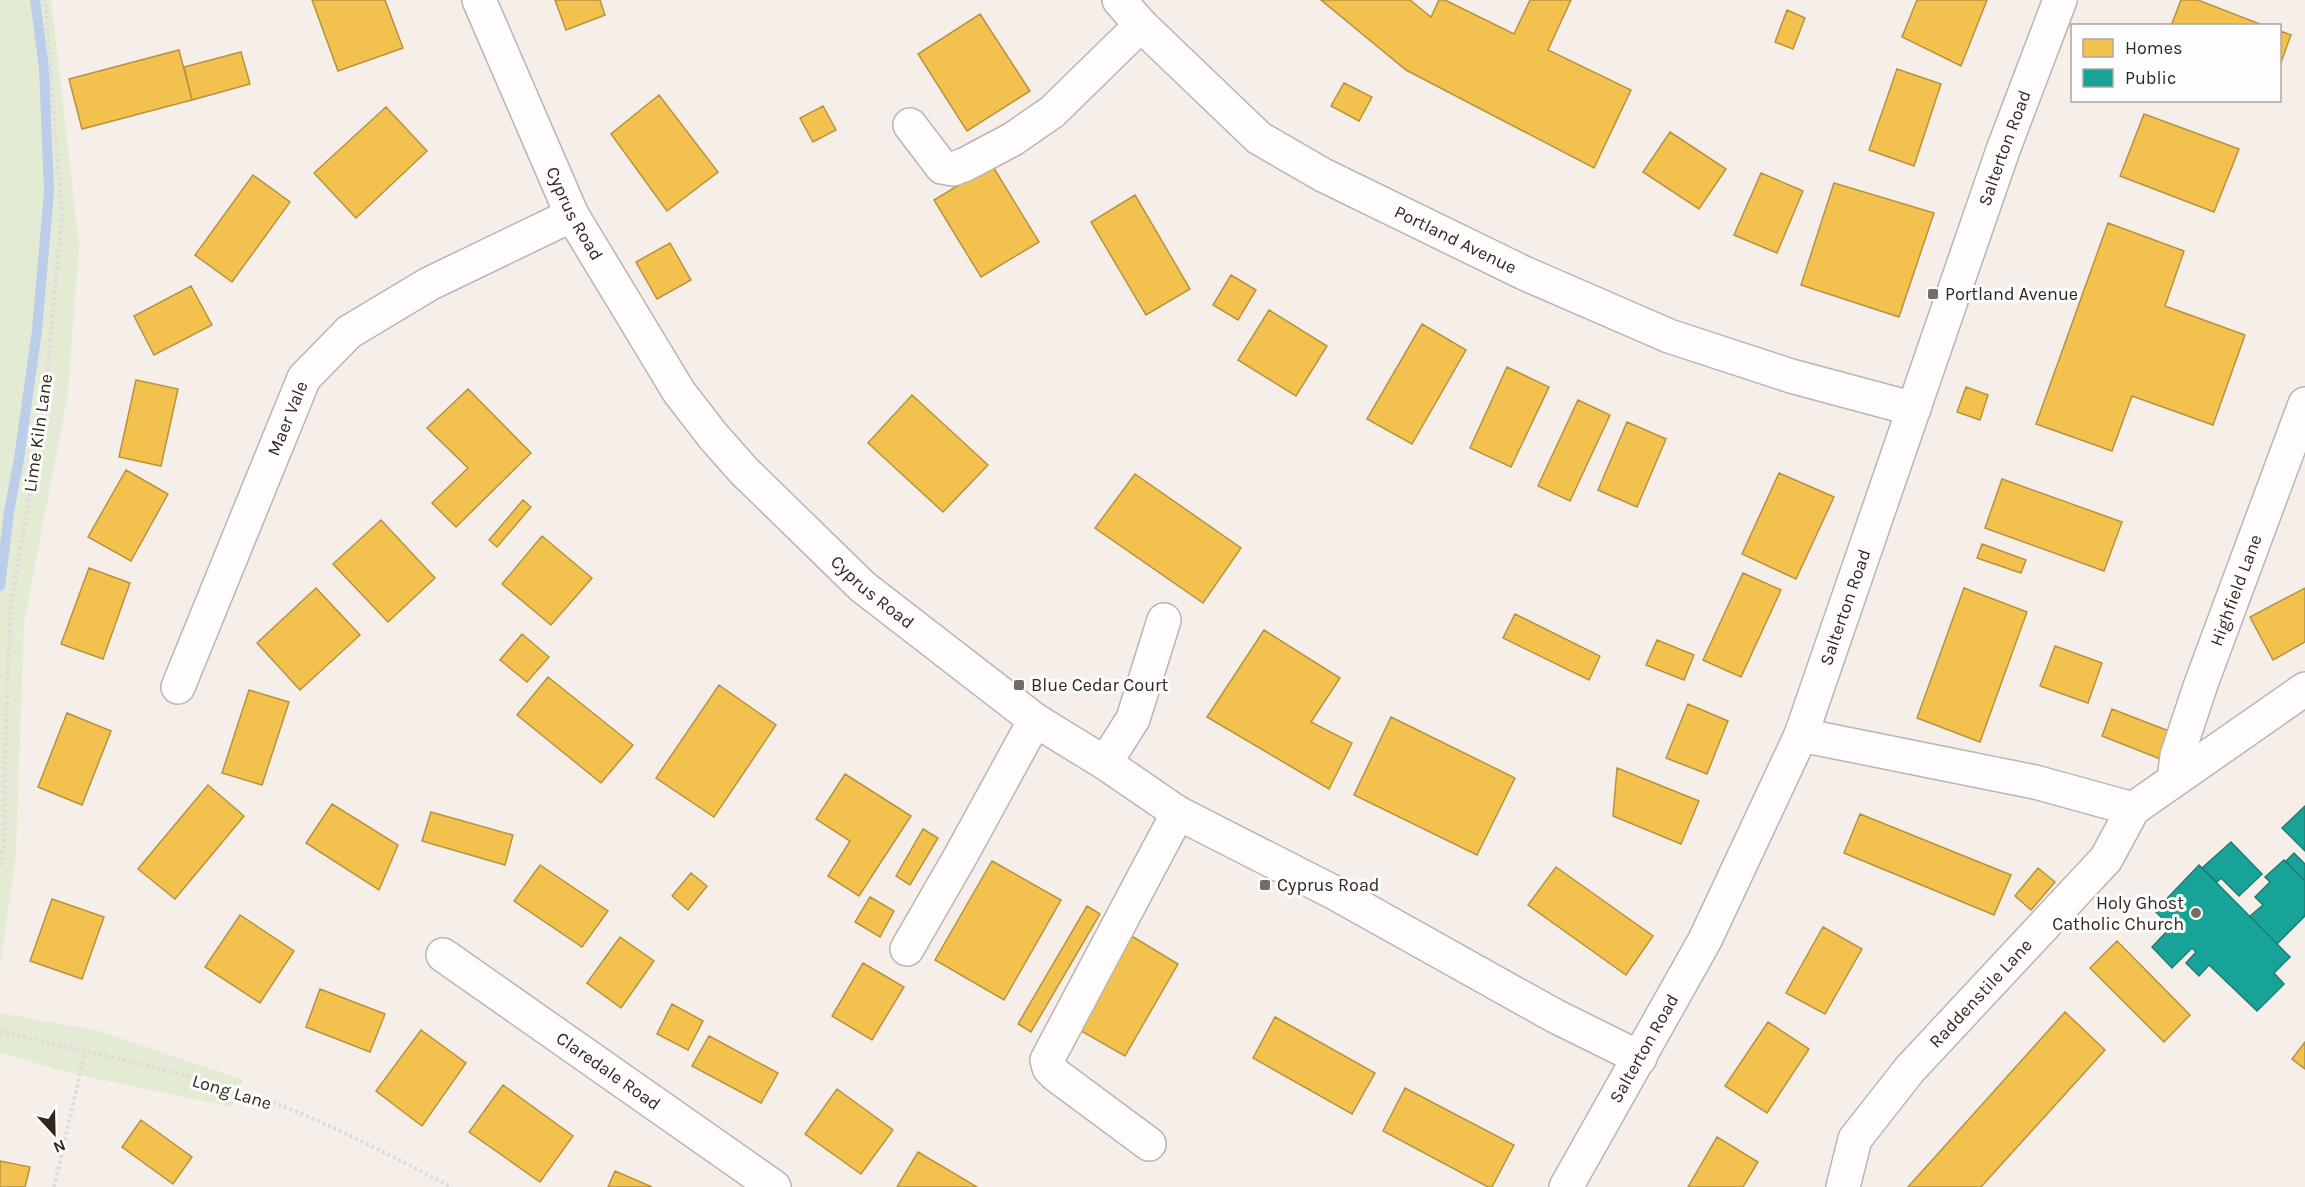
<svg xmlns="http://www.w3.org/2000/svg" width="2305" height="1187" viewBox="0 0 2305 1187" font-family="Karla,sans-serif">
<rect width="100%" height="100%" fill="#f6eee9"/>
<path fill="#e4ebd4" d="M0 0H51L79 244 68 393 24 623 16 855 0 967Z
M0 1013 100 1031 243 1080 232 1107 74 1074 0 1053Z"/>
<path fill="#f2c14e" stroke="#b8923f" stroke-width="1.5" d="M312 0H385L403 48 338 71Z
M555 0H600L605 15 566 30Z
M1321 0H1410L1431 17 1439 0H1445L1514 34 1530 0H1571L1548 50 1631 90 1594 168 1406 70Z
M1917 0H1987L1961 66 1902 37Z
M2181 0H2198L2265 26H2171Z
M1787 10 1805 18 1793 49 1775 42Z
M980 14 1030 91 967 131 918 54Z
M2280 31 2291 35 2280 65Z
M179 50 192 100 82 129 69 79Z
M241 52 250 84 192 100 184 67Z
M1897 69 1941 84 1914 166 1869 150Z
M1344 83 1372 97 1359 121 1331 106Z
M659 95 718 172 667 211 611 134Z
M823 106 836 130 813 142 800 118Z
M386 107 427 151 356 218 314 173Z
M2144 114 2239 149 2214 212 2120 176Z
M1670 132 1726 169 1699 209 1643 172Z
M992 165 1039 242 981 277 934 200Z
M1761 173 1803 191 1777 253 1734 235Z
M253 175 290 202 232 282 195 255Z
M1834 183 1934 213 1899 317 1801 285Z
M1135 195 1190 289 1146 315 1091 222Z
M2108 223 2184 251 2165 306 2245 335 2213 425 2132 396 2112 451 2036 424Z
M670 243 691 280 657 299 636 262Z
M1231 275 1256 290 1238 320 1213 305Z
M191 286 212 325 154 355 134 316Z
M1269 310 1327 346 1296 396 1238 360Z
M1422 324 1466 350 1412 444 1367 419Z
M1507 367 1549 387 1511 467 1470 448Z
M136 380 178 389 161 466 119 457Z
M1966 387 1988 395 1980 420 1957 412Z
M468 389 531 453 456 527 432 503 468 468 427 428Z
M912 395 988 465 943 512 868 443Z
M1578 400 1610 415 1570 501 1538 486Z
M1627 422 1666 439 1637 507 1598 490Z
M126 470 168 494 131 561 88 537Z
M1779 473 1834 497 1796 579 1742 554Z
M1135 474 1241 548 1203 603 1095 528Z
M2002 479 2122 522 2104 571 1985 528Z
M523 500 531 507 497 547 489 540Z
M381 520 435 578 388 622 333 564Z
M542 536 592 578 551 625 502 584Z
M1982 544 2026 560 2021 573 1977 558Z
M89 568 130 583 103 659 61 644Z
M1743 573 1781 590 1741 677 1703 660Z
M316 588 360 635 300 690 257 643Z
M1964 588 2027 612 1980 742 1917 718Z
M2305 588V642L2273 660 2250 617Z
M1515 614 1600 656 1589 680 1503 638Z
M1264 630 1340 678 1311 722 1352 743 1329 789 1207 717Z
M522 634 549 657 527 682 500 660Z
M1657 640 1694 655 1684 680 1646 665Z
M2055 646 2102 663 2088 703 2040 686Z
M548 677 633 745 601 783 517 715Z
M719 685 776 725 714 817 656 778Z
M249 690 289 702 262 785 222 773Z
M1688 704 1728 721 1707 774 1666 758Z
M2112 709 2174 733 2163 760 2102 736Z
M67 713 111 731 82 805 38 787Z
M1391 717 1515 778 1477 855 1354 795Z
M1617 768 1699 801 1681 844 1613 816Z
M845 774 911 816 859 896 828 876 850 841 816 819Z
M208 785 244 816 175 899 138 869Z
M332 804 398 845 379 890 306 843Z
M431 812 513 835 505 865 422 841Z
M1860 814 2011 875 1994 915 1844 853Z
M923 829 938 838 910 885 896 876Z
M992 861 1061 900 1004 1000 935 960Z
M540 865 608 911 582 947 514 901Z
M1556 867 1653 936 1626 975 1528 905Z
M2038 868 2055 882 2031 910 2015 896Z
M691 873 707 886 688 910 672 896Z
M870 897 894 911 880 937 855 922Z
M52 899 104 917 82 979 30 961Z
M1087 906 1100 914 1031 1032 1018 1024Z
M240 915 294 951 260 1003 205 967Z
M1823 927 1862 949 1825 1014 1786 993Z
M1130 935 1178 964 1125 1056 1076 1028Z
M620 937 654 961 621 1008 587 983Z
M2117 941 2190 1015 2164 1042 2090 968Z
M863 963 904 987 872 1040 832 1016Z
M320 989 385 1014 370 1052 306 1027Z
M672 1004 703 1021 688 1050 657 1034Z
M2065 1012 2105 1050 1981 1187H1908Z
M1275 1017 1375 1073 1352 1114 1253 1058Z
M1768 1022 1809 1049 1767 1113 1725 1086Z
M421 1030 466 1063 422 1126 376 1091Z
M709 1036 778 1073 761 1103 692 1066Z
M2305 1042V1069L2292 1059Z
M503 1085 573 1136 540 1182 469 1132Z
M1405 1088 1514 1145 1492 1187H1488L1383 1131Z
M837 1089 893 1130 861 1174 805 1134Z
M141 1120 192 1157 173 1184 122 1147Z
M1717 1137 1758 1162 1743 1187H1688Z
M918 1152 977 1187H897Z
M0 1161 30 1167 25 1187H0Z
M615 1171 652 1187H608Z"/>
<path fill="#17a398" stroke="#1f7e73" stroke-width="1.5" d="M2305 806V851L2282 828Z
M2231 842 2262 874 2239 896 2221 878 2217 882 2202 868Z
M2294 853 2305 864V881L2286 861Z
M2284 860 2305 881V916L2277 944 2250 916 2263 905 2255 897 2270 882 2265 877Z
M2199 865 2290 957 2274 973 2284 984 2257 1011 2209 965 2199 976 2186 963 2196 952 2192 948 2172 968 2152 947 2171 927 2155 911Z"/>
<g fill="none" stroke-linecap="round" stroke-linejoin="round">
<path stroke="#bccdea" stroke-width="10" d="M0 586 9 512 19 459 37 330 49 192 44 68 35 0"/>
<defs>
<g id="minor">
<path id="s1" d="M479 0 572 215 679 392 713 436 744 471 863 587 1035 720 1105 763 1178 813 1335 893 1555 1016 1640 1058"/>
<path id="s2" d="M1119 0 1141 25 1259 138 1323 175 1524 273 1669 336 1791 376 1914 409"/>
<path d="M910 125 942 167 953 169 966 164 1013 139 1052 112 1141 25"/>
<path id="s3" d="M178 687 304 378 349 332 429 284 572 215"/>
<path d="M1801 735 2035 782 2133 809"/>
<path d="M1105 763 1133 719 1164 620"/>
<path id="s4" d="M2174 780 2177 756 2201 684 2305 404"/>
<path d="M907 949 960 857 1035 720"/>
<path id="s5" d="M443 955 774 1187"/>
<path d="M1149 1144 1056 1075 1049 1068 1047 1060 1178 813"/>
<path id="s6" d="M1843 1187 1855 1139 1910 1069 2106 859 2133 809 2305 689"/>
</g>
<g id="major">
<path id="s7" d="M1566 1187 1705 940 1801 735 2003 150 2060 0"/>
</g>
</defs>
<use href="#minor" stroke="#bdb4ae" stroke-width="36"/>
<use href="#major" stroke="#bdb4ae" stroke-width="36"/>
<path stroke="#dedbda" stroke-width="4" stroke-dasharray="3 3" stroke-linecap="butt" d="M0 866 5 836V761L10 610 43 417 62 216 45 0
M0 1031C88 1053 180 1070 266 1100 330 1123 391 1156 452 1187
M54 1187 85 1052"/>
<use href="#minor" stroke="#fefcfc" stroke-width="33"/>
<use href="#major" stroke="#fefcfc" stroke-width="33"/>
</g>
<g fill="#776c64" stroke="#fdfdfd" stroke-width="2">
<rect x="1927" y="288" width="12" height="12" rx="3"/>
<rect x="1013" y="679" width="12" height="12" rx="3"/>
<rect x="1259" y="879" width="12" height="12" rx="3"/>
<circle cx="2196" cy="913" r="6"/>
</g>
<g text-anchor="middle" stroke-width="6" stroke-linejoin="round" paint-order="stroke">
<g font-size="18" fill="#32261d" stroke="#fdfdfd">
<text dy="6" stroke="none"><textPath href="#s7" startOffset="1131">Salterton Road</textPath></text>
<text dy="6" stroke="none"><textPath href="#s1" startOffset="234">Cyprus Road</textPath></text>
<text dy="6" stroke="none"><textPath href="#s2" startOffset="418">Portland Avenue</textPath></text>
<text dy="6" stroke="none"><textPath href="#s3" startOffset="290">Maer Vale</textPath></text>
<text transform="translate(38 433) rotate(-82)" y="6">Lime Kiln Lane</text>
<text dy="6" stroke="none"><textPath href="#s4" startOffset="200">Highfield Lane</textPath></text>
<text dy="6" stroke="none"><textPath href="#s1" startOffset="720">Cyprus Road</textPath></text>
<text dy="6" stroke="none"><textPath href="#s7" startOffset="645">Salterton Road</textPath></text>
<text dy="6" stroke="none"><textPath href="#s6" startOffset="242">Raddenstile Lane</textPath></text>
<text dy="6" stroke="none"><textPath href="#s7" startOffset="159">Salterton Road</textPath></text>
<text dy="6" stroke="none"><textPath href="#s5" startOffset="202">Claredale Road</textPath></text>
<text transform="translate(232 1092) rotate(17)" y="6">Long Lane</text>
</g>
<g font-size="18" fill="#32261d" stroke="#fdfdfd" text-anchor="start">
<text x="1945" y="300">Portland Avenue</text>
<text x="1031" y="691">Blue Cedar Court</text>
<text x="1277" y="891">Cyprus Road</text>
<text x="2184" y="909" text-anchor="end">Holy Ghost<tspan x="2184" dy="21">Catholic Church</tspan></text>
</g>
</g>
<rect x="2071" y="24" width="210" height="78" fill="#fdfdfd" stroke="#aca7a3" stroke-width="1.5"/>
<rect x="2083" y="39" width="30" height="18" fill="#f2c14e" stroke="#aca7a3" stroke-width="1.5"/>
<text x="2125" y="54" font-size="18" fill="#32261d">Homes</text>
<rect x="2083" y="69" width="30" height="18" fill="#17a398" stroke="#aca7a3" stroke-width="1.5"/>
<text x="2125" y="84" font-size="18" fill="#32261d">Public</text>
<g transform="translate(54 1133) rotate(158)" stroke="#fdfdfd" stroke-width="4.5" paint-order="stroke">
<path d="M0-4.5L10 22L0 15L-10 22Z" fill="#32261d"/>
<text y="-9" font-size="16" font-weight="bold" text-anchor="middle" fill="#32261d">N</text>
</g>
</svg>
